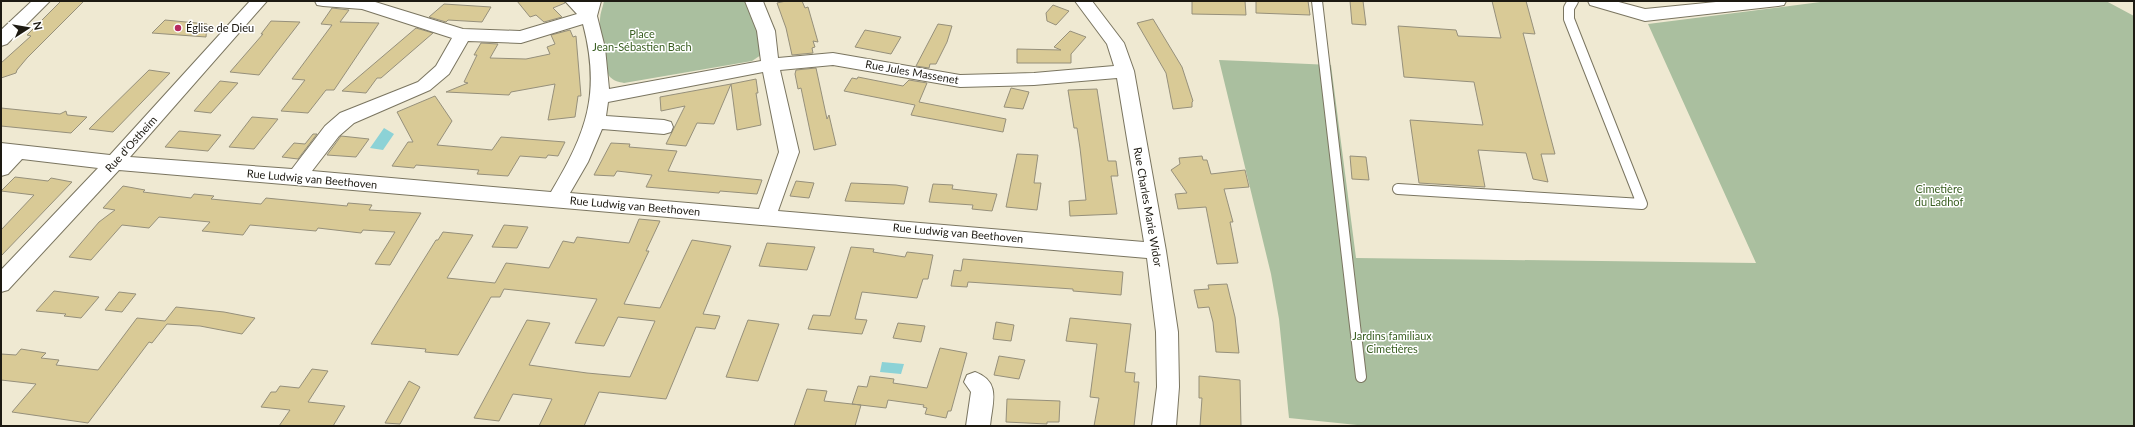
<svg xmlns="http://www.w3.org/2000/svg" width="2135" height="427" viewBox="0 0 2135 427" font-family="Lato,sans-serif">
<rect width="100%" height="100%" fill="#efe9d2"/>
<path fill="#aabf9f" d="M604 1H745L755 15 761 55 752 61 624 83C619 82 614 81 610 77 604 69 599 30 600 19 600 13 603 7 604 1Z
M1828 1H2106L2134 16V426H1367L1289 418 1279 319 1271 274 1219 60 1331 65 1356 258 1756 263 1648 24Z"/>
<path fill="#8cd2d6" d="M384 128 394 134 383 150 370 148Z
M882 362 904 364 901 374 880 372Z"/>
<path fill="#d9ca96" stroke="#96907b" d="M61 1H84L27 58 17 70 16 73 1 78V63L31 36 27 35Z
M517 1H564L565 3 553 8 562 17 544 22 536 15 530 17Z
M786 1H802L805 8 808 7 818 42 813 41 815 47 812 48 813 53 792 55 786 28 777 3Z
M1192 1H1245L1246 15 1192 14Z
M1256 1H1308L1310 15 1256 13Z
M1350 1H1363L1366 25 1352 24Z
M1492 1H1526L1535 34 1523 33 1555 154H1541L1548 182 1533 179 1526 153 1478 150 1485 187 1419 183 1410 120 1483 125 1474 82 1404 77 1398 26 1456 30 1458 36 1501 38Z
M444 4 491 7 482 22 448 20 446 22 429 17Z
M1053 5 1069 11 1056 25 1047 21 1046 13Z
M332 8 349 10 340 22 379 23 334 90H326L308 113 281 111 305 80 292 79 332 25 321 24Z
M1153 19 1182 67 1193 101 1192 102V107L1173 109 1166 73 1137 23Z
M165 20 207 24 206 37 152 33Z
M271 21 300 22 259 75 230 72 263 34H261Z
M938 24 952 26 947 42 936 64H930L929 68 916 66Z
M416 28 433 33 381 78H377L366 93 342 91Z
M570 30 573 37 576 36 581 96H578L575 117 548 120 555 84 511 92 509 95 446 92 468 83 464 82 477 55H474L481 43 498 44 490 58 526 59 550 54 547 47 555 44 551 35Z
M865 30 881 33 901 37 891 54 855 47Z
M1070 31 1086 37 1071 54V63H1017V49L1061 50 1054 47Z
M816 68 827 119 829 115 836 145 814 150 801 88 798 89 795 74 796 70Z
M149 70 170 73 113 132 89 129Z
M858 77 903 86 909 80 927 83 919 102 1006 119 1003 132 911 115 915 105 844 91 852 78 857 79Z
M756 79 758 93H756L761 125 737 130 731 84Z
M220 81 238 83 211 113 194 111Z
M731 84 714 124 697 123 686 146 666 144 685 106 661 111 660 97Z
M1011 88 1029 92 1023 109 1004 107Z
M1097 89 1108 161H1116L1118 176H1111L1117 214 1070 216 1069 201 1086 200 1080 148 1077 128H1074L1068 90Z
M435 96 452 121 437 145 492 150 501 137 565 142 558 156 548 155 546 158 520 156 508 176 477 174 479 170 416 165 414 168 392 166 408 142H413L397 112Z
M1 108 60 114 66 111 67 115 87 117 71 133 1 126Z
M252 117 278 119 254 149 229 147Z
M179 131 221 135 208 151 165 147Z
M313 134H317L298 159 282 157 294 143 305 144Z
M341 136 369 139 356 157 327 155Z
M611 143 630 144 629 147 677 151 668 171 762 180 757 194 720 191 719 193 646 187 652 175 617 171 614 176 594 175Z
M1017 154 1038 155 1034 183H1041L1037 210 1006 207Z
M1202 156 1203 160H1207L1211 174 1245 170 1249 187 1224 189 1233 222H1230L1238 263 1217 264 1206 207 1178 209 1175 194 1187 193 1171 170 1180 164 1179 158Z
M1350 156 1366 157 1369 180 1352 179Z
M15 177 48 181 51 178 72 182 1 256V230L34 195 1 191Z
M796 181 814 183 809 198 790 196Z
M851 183 896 185 908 187 904 204 845 201Z
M933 184 953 185 952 189 997 194 992 211 972 209 973 205 929 202Z
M123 186 145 190 143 192 191 198 194 194 214 196 211 199 261 204 266 198 347 206 348 203 372 205 369 210 421 213 390 265 375 264 395 232 363 230 361 233 318 228 316 231 250 225 243 235 202 231 210 222 159 217 149 228 122 225 91 260 69 257 99 222 115 210 103 208Z
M639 219 660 221 646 251H649L624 304 660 308 692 240 731 246 703 314 720 316 715 329 696 327 666 399 599 392 584 426H539L552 399 513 394 499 421 474 418 527 320 550 323 529 365 587 373 630 377 655 321 618 317 604 346 575 343 597 299 504 289 500 297H491L458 355 425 352 426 349 371 344 436 240H438L443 232 473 235 447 278 495 283 506 263 549 268 563 241 574 243 577 237 629 243Z
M504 225 528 227 517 248 492 247Z
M767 243 815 247 807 270 759 266Z
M851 247 874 249 873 252 905 257 907 252 933 255 928 279H923L917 298 862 292 855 319 867 320 862 334 808 329 813 315 830 316Z
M963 259 1123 272 1121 295 1073 291V289L968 282 967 287 951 286 954 270 961 271Z
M1227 284 1235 317 1239 353 1216 352 1213 322 1209 307 1198 308 1194 290 1209 289 1208 285Z
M54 291 99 297 81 318 64 316 66 314 36 311Z
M119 292 136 294 122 312 105 310Z
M176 307 224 312 255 318 242 334 200 326 167 324 152 343 149 342 88 423 12 412 36 384 1 380V354L16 355 21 349 46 353 41 358 59 360 56 365 98 370 137 318 165 321Z
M1070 318 1131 324 1125 372 1135 373 1134 382H1139L1134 426H1094L1099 398 1090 397 1097 344 1066 341Z
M748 320 779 324 758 381 726 377Z
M996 322 1014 325 1011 341 993 339Z
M898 323 925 326 921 342 893 338Z
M940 348 967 353 951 411H948L946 418 925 414 927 408 923 407 924 405 888 400 886 408 852 404 858 386 867 387 870 376 894 379 893 383 927 388Z
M999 356 1025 360 1019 379 994 375Z
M312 369 328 371 308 402 345 406 333 426H279L290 410 261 407 271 392H276L280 386 299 388Z
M1199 376 1240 380 1241 426H1200L1202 398H1199Z
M409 381 420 387 400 424 385 423Z
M807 389 827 391 824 401 861 405 855 426H794Z
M1007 399 1060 401 1059 422H1047V424L1006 422Z"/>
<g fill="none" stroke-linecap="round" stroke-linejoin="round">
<defs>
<path id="lane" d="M1317 1 1361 377
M1398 189 1642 204 1569 19V8L1573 1"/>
<path id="street" d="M32 1H50L7 44 1 46V30Z
M250 1H267L130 157 292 169 325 126 340 113 418 82 436 66 452 38 362 9 323 6 317 5 315 1H372L463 29 520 31 577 14 565 1H601L597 16 605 48 609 89 761 61 757 31 745 1H763L764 4 775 31 778 58 833 53 960 75 1034 73 1114 66 1107 44 1075 1H1092L1124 43 1134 71 1166 251 1178 332 1179 387 1176 426H1152L1157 387 1156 332 1147 258 119 170 8 290 1 292V270L98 168 22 159 8 174 1 176V143L110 155ZM583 24C601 93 587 132 551 192L312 171 339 136 354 123 430 90 449 74 468 41 521 43ZM833 65 960 87 1034 85 1117 78 1144 242 778 211 799 152 780 70ZM763 72 779 152 759 209 570 193 588 162 602 129 664 134 671 132 673 127 671 122 664 120 606 116 608 102Z
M1588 1H1615L1645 9 1726 1H1786L1784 5 1778 6 1645 21 1590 5Z
M975 372C1002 382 992 403 990 426H966L971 392 964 382 967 375Z"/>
</defs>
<use href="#lane" stroke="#7a7560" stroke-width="12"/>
<use href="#street" stroke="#7a7560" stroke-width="2"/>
<use href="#lane" stroke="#fff" stroke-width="10"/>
<use href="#street" fill="#fff" fill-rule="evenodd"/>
</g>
<circle fill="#b6295f" stroke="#fff" stroke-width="1.5" cx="178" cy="28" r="4"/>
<g text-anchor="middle" stroke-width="3" stroke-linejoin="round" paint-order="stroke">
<g font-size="11" fill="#1d1a12" stroke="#fff" text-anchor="start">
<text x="186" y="32">Église de Dieu</text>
</g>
<g font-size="11" fill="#385e20" stroke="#fff">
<text x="642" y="38">Place<tspan x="642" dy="13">Jean-Sébastien Bach</tspan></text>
<text x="1939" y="193">Cimetière<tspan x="1939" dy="13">du Ladhof</tspan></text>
<text x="1392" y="340">Jardins familiaux<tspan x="1392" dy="13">Cimetières</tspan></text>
</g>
<g font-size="11" fill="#1d1a12" stroke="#fff">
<text transform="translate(912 72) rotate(10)" y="4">Rue Jules Massenet</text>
<text transform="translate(131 144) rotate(-48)" y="4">Rue d'Ostheim</text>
<text transform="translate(312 179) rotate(5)" y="4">Rue Ludwig van Beethoven</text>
<text transform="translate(635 206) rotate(5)" y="4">Rue Ludwig van Beethoven</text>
<text transform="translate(1148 207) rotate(80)" y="4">Rue Charles Marie Widor</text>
<text transform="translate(958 233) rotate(5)" y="4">Rue Ludwig van Beethoven</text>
</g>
</g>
<rect width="2135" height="427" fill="none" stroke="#1d1a12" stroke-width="4"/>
<g transform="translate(28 28) rotate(78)" stroke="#ffffff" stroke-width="3" paint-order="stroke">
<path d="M0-3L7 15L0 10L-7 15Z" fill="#1d1a12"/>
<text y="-6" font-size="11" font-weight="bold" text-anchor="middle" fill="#1d1a12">N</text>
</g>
</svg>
